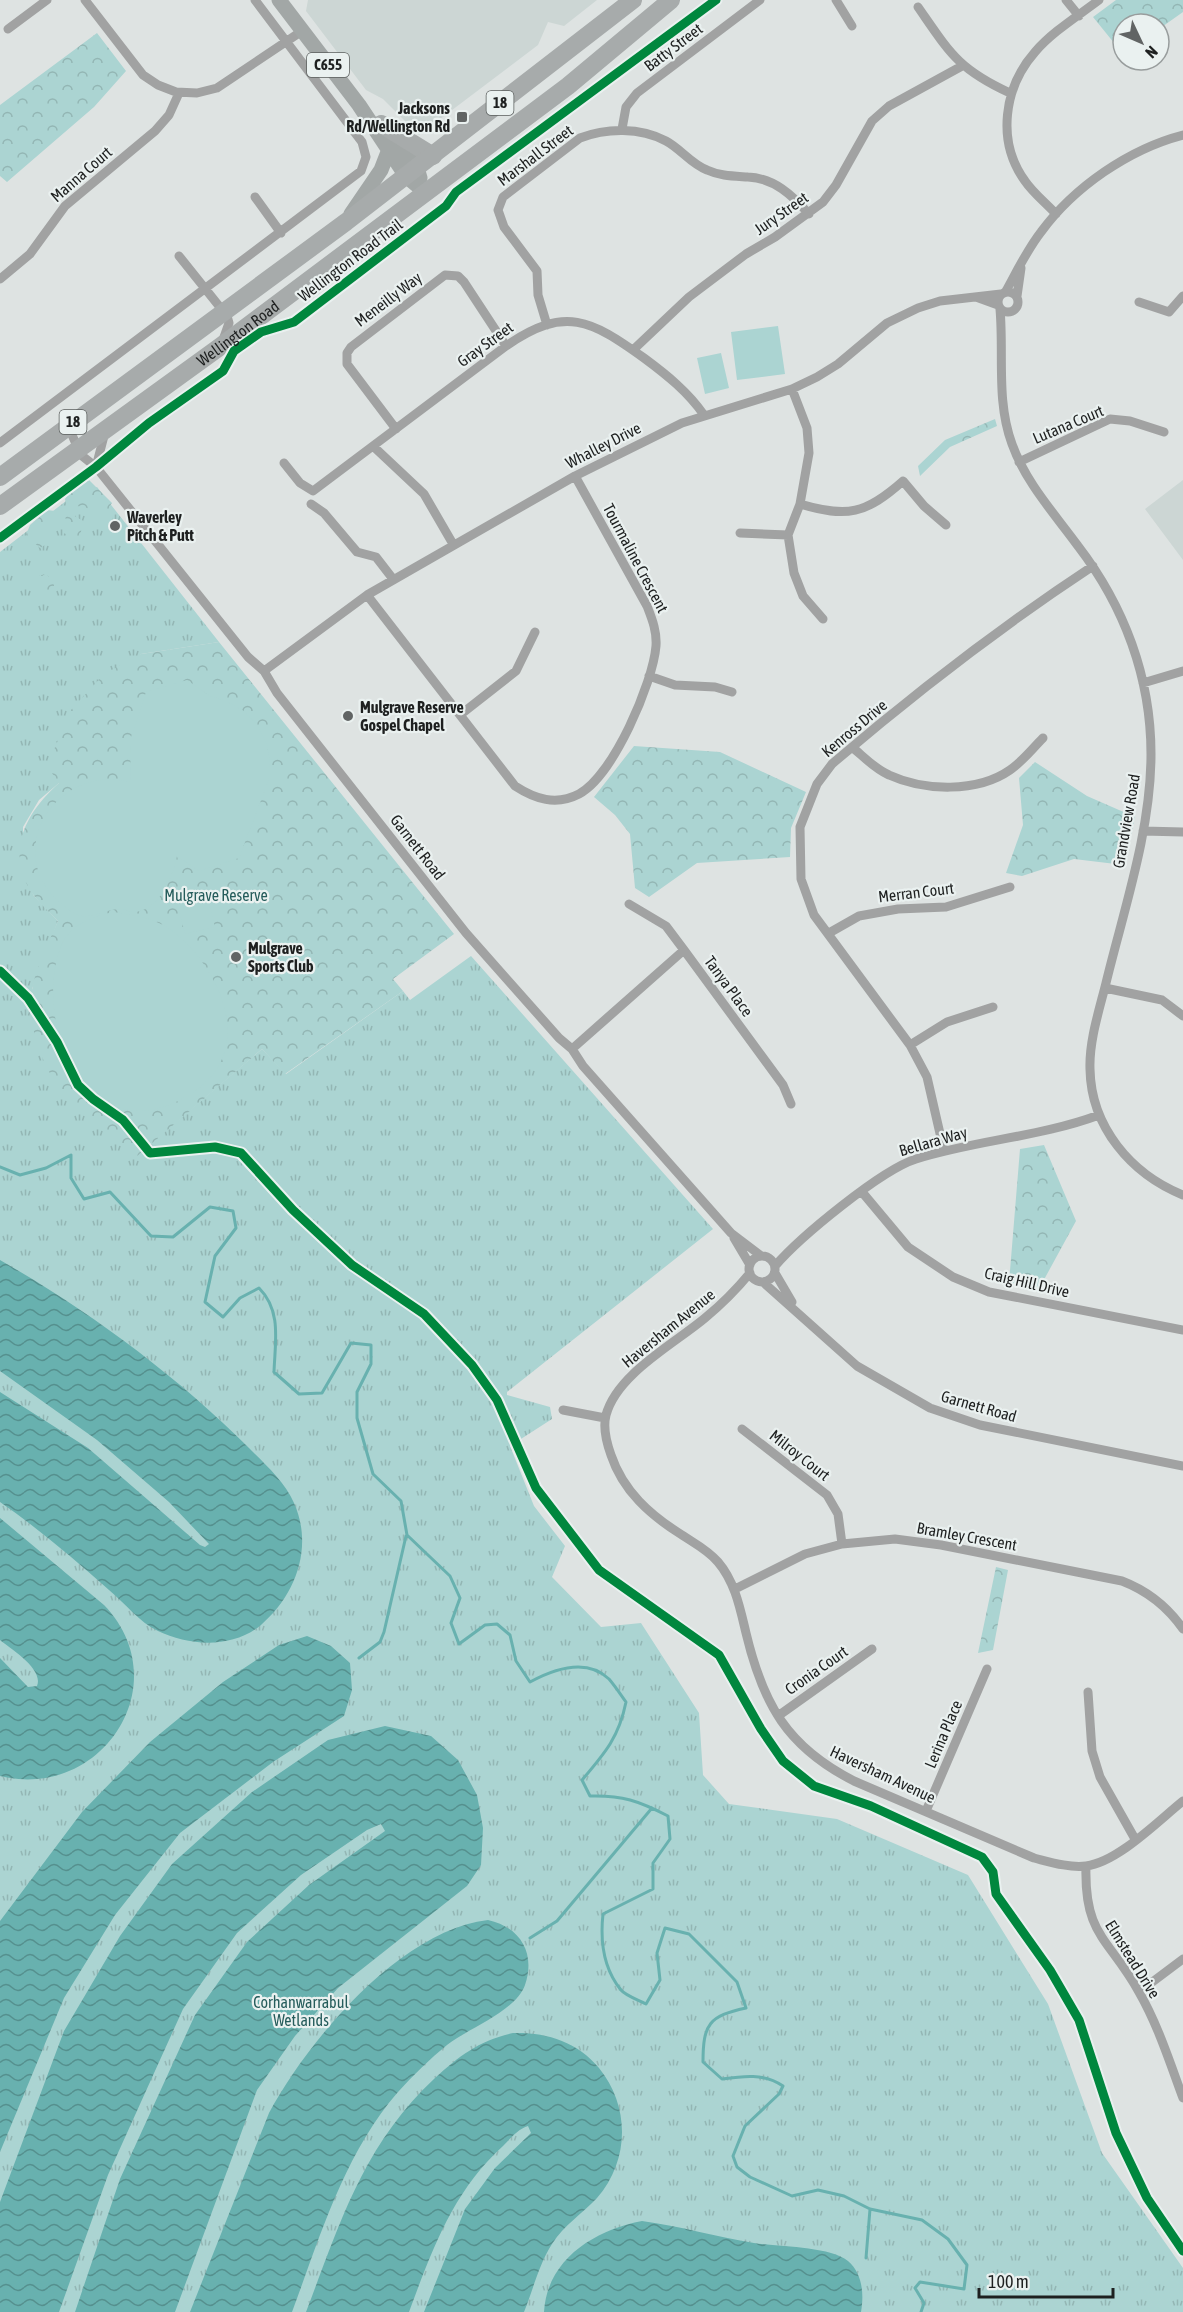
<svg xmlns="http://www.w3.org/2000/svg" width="1183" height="2312" viewBox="0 0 1183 2312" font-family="'Asap Condensed',sans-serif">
<defs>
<pattern id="grass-tufts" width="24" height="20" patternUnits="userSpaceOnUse" patternTransform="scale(1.5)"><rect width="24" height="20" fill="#abd4d2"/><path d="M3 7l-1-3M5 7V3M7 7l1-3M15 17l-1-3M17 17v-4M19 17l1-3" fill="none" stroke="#93b6b4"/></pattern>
<pattern id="forest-crowns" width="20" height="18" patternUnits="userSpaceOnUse" patternTransform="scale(1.5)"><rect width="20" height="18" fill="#abd4d2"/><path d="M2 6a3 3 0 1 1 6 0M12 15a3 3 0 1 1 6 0" fill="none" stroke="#93b6b4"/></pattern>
<pattern id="water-waves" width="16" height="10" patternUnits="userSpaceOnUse" patternTransform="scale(1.5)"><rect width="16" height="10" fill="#68b1af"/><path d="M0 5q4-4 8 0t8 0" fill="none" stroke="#55908e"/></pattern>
</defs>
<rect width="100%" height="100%" fill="#dee3e2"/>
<path fill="#ccd6d4" d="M308 0H597L564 26 548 22 538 45 419 135 383 99 366 90 306 11Z
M1183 480V560L1145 509Z"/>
<path fill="url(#grass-tufts)" d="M97 487 219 642 141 654 59 783 39 800 23 827V873L34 896 58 921 32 989 136 1156 262 1049 286 1074 403 991 410 1000 471 956 713 1229 507 1392V1395L550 1407 552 1419 510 1446 534 1506 565 1546 552 1577 601 1627 641 1623 699 1713 703 1775 729 1804 837 1819 968 1875 1048 2004 1102 2153 1183 2268V2312H0V552L66 501Z"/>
<path fill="url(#forest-crowns)" d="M1116 0H1183V12L1159 29V24H1123V54L1093 17Z
M97 33 126 71 94 107 7 182 0 176V105Z
M995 419 997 426 950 447 920 476 918 466 945 440Z
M74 475 87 478 112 503 109 507 113 518 110 522C98 513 89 505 72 506L73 515 83 521 80 537 68 536 63 532 67 510 65 499 71 490 67 483Z
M47 510 55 511 56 519 54 523H43L40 526 47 538 45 545 40 548 26 535 30 525Z
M32 586a11 11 0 1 1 22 0a11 11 0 1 1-22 0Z
M219 642 454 934 393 979 403 991 285 1074 262 1049 136 1157C115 1139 91 1123 72 1103 45 1076 26 1028 32 990 36 966 49 942 58 921 51 913 42 906 35 897 3 855 25 813 59 783L47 766 71 710 104 674 141 654Z
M634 746 720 752 806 792 791 828 790 857 697 863 649 897 635 888 630 834 615 815 594 797Z
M1035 762 1087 796 1135 817 1124 865 1074 859 1022 876 1006 873 1023 825 1019 778Z
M1044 1145 1076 1221 1040 1287 1009 1283 1020 1149Z
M996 1567 1008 1570 993 1650 978 1653Z"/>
<path fill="#abd4d2" d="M778 326 785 374 737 380 731 332Z
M721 353 729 388 705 394 697 358Z
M187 680 210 696 226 701 244 711 258 726 267 744 270 763 268 782 239 858 199 871 177 856C173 876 160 910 135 912 131 913 127 910 122 909 109 908 91 918 82 916 75 915 67 909 62 904 0 854 55 763 130 782L131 737 146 692Z
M205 887 215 927 185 934 175 895Z
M114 912C133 915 154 918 170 929 221 967 258 1051 192 1093 104 1150 45 1058 54 975 56 962 59 943 69 933 80 921 99 915 114 912Z"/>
<path fill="url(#water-waves)" d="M0 1260C89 1311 176 1375 249 1448 265 1464 285 1482 294 1503 314 1548 295 1596 261 1625 232 1649 189 1646 158 1631 139 1622 125 1603 109 1590 74 1559 39 1529 0 1502V1392L88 1448 200 1545 205 1547 209 1544 169 1502 97 1440 0 1371Z
M0 1518 104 1605C179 1683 102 1801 0 1776V1658L28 1687 37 1686C44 1669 11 1649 0 1640Z
M307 1636 331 1646 350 1663 352 1690 344 1716 273 1762 180 1833 115 1915 64 1998 0 2152V1921L82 1812 150 1742 223 1682 279 1645Z
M385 1726 431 1736 458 1760 477 1795 483 1828 481 1865 467 1886 338 1988 295 2036 257 2090 175 2312H75L120 2179 195 2015 247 1942 309 1885 385 1831 381 1824 367 1830 301 1875 237 1933 183 2009 108 2175 59 2312H0V2202L64 2031 120 1936 172 1864 252 1792 328 1740Z
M488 1920C520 1927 536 1953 525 1985 516 2011 469 2028 447 2045 430 2059 413 2075 398 2092 344 2154 320 2237 292 2312H190L269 2113C308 2040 401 1930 488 1920Z
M513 2033C545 2032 577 2041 599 2068 630 2106 630 2160 597 2198 582 2214 564 2225 552 2244 539 2264 533 2290 524 2312H424L465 2209 495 2168 531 2133 528 2126C518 2129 510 2139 503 2146 453 2191 432 2250 409 2312H306C340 2223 363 2145 435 2078 459 2056 480 2040 513 2033Z
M642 2221C680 2226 717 2237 754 2243 779 2247 829 2246 848 2261 863 2274 864 2295 861 2312H544C547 2259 595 2230 642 2221Z"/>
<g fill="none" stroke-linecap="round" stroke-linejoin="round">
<path stroke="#68b1af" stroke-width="3" d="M0 1167 20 1175 46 1168 71 1155V1178L84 1199 110 1192 151 1236 173 1237 210 1207 233 1211 236 1228 215 1256 205 1302 223 1317 240 1298 259 1288C282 1311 275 1342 274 1372L299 1394 322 1393 351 1343 371 1345V1364L357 1392V1418L373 1474 401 1501 407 1535 450 1576 460 1598 451 1623 459 1644 485 1625 497 1624 510 1635 516 1661 530 1682C554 1669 586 1657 609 1679 615 1686 621 1695 626 1702 619 1737 605 1753 582 1780L590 1796C622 1795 639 1801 668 1816L670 1839 653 1863V1889L603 1914C600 1941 603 1968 621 1990 626 1996 639 2000 646 2004L660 1980 657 1953 665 1928 689 1934 737 1982 746 2008C709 2016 703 2024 703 2062L722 2079C743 2076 764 2073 783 2086L779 2094 745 2126 733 2156 737 2167 750 2177 792 2196 818 2190 844 2196 870 2209 922 2220 948 2239 967 2265 964 2289 920 2282 915 2288 924 2303 921 2312
M359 1658 380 1642 384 1632 406 1536
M530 1938 557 1921 652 1808
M866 2258 870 2209"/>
<path stroke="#a1a2a2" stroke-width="9" d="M85 0 143 75 158 85 176 92 197 93 217 88 302 31
M836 0 852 26
M1066 0 1079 16
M918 7C950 53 958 69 1010 93
M8 29 47 0
M622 129 626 107 637 93 760 0
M255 197 281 233
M1056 214C1046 203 1033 193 1025 181 996 141 1004 87 1035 52 1052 32 1078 16 1099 0
M179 256 227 316 229 323 223 340
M0 279 30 254 65 206 155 131 169 115 179 93
M1006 291C1017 271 1027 250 1041 232 1074 187 1129 149 1183 135
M998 302a10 10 0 1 1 20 0a10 10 0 1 1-20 0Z
M1017 296 1021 268
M976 297 998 305
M1139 302 1169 312 1183 296
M1000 309C1004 354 996 401 1012 444 1026 483 1054 513 1078 546 1124 606 1151 677 1151 754 1151 831 1124 909 1106 983 1099 1011 1089 1041 1090 1069 1091 1127 1131 1174 1183 1195
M547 325 538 295 537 271 504 227 498 210 503 197 580 138C606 128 640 127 666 141 681 149 691 164 707 170 720 176 733 176 748 177 774 178 792 195 809 214
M633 350 689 297 746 254 775 237 823 202 836 185 872 121 889 106 962 66
M792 389 807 428 809 453 800 504 788 535 794 573 803 596 823 619
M68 426 81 455 96 467 248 657 264 671 277 693 466 933 559 1038 572 1049 583 1066 731 1233 760 1255
M396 429 347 364V353L351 347 445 275 458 276 464 282 506 346
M0 443 361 171 366 157 362 142 255 0
M374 447 424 494 453 544
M1019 462 1110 419 1130 421 1164 432
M284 463 300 483 313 491 506 346C565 305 591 320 644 358 667 375 688 392 704 415
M96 467 105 432
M311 504 324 513 357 552 376 557 393 579
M800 504C847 518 866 514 903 481L924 506 946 525
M740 533 788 535
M367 595 515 786C535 799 556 806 579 794 613 776 653 683 656 646 657 631 652 619 647 606L575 476
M264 671 367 595 575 476 682 423 792 389 817 377 838 364 887 323 918 308 940 301 1001 294
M649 676 675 685 715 687 732 692
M1143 683 1183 671
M460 715 516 671 535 632
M852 747C864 757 875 769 889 775 924 791 977 793 1010 770 1023 761 1032 749 1043 738
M1143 831 1183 832
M629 904 666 926 684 950
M829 933 859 916 898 909 946 907 1010 887
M1105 988 1162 1000 1183 1016
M910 1045 947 1022 993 1007
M572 1049 684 950 783 1085 791 1104
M944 1151 927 1077 910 1045 814 915 801 879 800 827 817 784 832 764C915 693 1002 626 1093 566
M862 1192 908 1247 953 1277 989 1292 1183 1330
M734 1238 750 1265
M749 1269a13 13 0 1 1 26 0a13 13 0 1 1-26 0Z
M775 1266C800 1237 881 1170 916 1159 976 1140 1040 1137 1099 1115
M750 1273C736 1290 722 1304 705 1318 674 1344 617 1374 606 1415 603 1427 607 1444 611 1455 623 1491 650 1515 682 1535 694 1543 708 1550 718 1562 735 1582 740 1608 746 1633 763 1704 787 1747 854 1781L1034 1858C1050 1862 1069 1868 1086 1866 1118 1862 1158 1821 1183 1801
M775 1273 792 1302
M763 1282 857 1366 930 1408 980 1425 1183 1466
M563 1410 605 1418
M742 1429 827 1495 838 1514 842 1544
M735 1589 805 1554 842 1544 895 1539 941 1545 1122 1581C1148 1591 1167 1606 1183 1629
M1088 1692 1092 1751 1100 1777 1135 1839
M778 1716 872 1649
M926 1811 987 1669
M1086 1866C1084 1936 1109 1938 1139 1992 1158 2025 1170 2063 1183 2098
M1139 1992 1183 1959"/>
<path stroke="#a2a7a6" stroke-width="15" d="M279 0 359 105 406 176 425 192
M385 130 417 168 420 178
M351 214 381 170 388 152"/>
<g stroke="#a7abab" stroke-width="18">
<path d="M381 124 433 156"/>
<path d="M0 477 346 222 633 0"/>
<path id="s1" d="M0 506 221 346 568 86 671 0"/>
</g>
<defs>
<path id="cycleway" d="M0 538 96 467 149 423 223 371 234 351 261 332 294 322 446 206 456 192 716 0
M0 971 28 998 57 1042 78 1085 93 1099 123 1120 150 1153 215 1147 241 1153 293 1210 352 1265 424 1314 472 1365 497 1400 536 1488 599 1570 719 1655 761 1729 783 1761 814 1786 871 1806 982 1857 993 1872 996 1894 1050 1970 1079 2020 1116 2133 1147 2198 1183 2251"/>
</defs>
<use href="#cycleway" stroke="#eaf1f0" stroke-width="13"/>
<use href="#cycleway" stroke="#00873e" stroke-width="9"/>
</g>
<g fill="#616464" stroke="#eaf1f0" stroke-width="2">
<rect x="456" y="111" width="12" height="12" rx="3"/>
<circle cx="115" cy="526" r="6"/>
<circle cx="348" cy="716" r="6"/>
<circle cx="236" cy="957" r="6"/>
</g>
<g text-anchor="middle" stroke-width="4.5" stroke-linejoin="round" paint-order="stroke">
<g fill="#eaf1f0" stroke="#5b5f5e" stroke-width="1.5">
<rect x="307" y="53" width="42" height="24" rx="4.5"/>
<rect x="486.5" y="91" width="27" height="24" rx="4.5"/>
<rect x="59.5" y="410" width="27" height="24" rx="4.5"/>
</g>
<g font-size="15" font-weight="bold" fill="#1e2020">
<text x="328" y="70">C655</text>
<text x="500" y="108">18</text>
<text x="73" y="427">18</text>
</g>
<g font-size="16" fill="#1e2020" stroke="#eaf1f0">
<text transform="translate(673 47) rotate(-37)" y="6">Batty Street</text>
<text transform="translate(535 155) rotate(-37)" y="6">Marshall Street</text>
<text transform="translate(81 174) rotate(-41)" y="6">Manna Court</text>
<text transform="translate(781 213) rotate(-35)" y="6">Jury Street</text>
<text transform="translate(350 260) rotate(-37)" y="6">Wellington Road Trail</text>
<text transform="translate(388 299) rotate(-37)" y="6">Meneilly Way</text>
<text dy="6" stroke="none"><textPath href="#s1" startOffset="294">Wellington Road</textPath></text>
<text transform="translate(485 344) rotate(-36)" y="6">Gray Street</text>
<text transform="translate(1068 424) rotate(-23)" y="6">Lutana Court</text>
<text transform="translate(603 445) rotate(-27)" y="6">Whalley Drive</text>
<text transform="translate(636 558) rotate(62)" y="6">Tourmaline Crescent</text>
<text transform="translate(854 728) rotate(-40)" y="6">Kenross Drive</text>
<text transform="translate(1126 821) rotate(-80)" y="6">Grandview Road</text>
<text transform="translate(418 847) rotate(52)" y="6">Garnett Road</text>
<text transform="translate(916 892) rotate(-7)" y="6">Merran Court</text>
<text transform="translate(729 986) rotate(54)" y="6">Tanya Place</text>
<text transform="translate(933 1141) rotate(-16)" y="6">Bellara Way</text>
<text transform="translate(1027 1282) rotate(13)" y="6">Craig Hill Drive</text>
<text transform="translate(668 1328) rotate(-39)" y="6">Haversham Avenue</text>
<text transform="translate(979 1406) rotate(16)" y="6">Garnett Road</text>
<text transform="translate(800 1455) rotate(38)" y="6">Milroy Court</text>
<text transform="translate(967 1536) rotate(10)" y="6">Bramley Crescent</text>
<text transform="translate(816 1670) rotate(-35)" y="6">Cronia Court</text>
<text transform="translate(943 1734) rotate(-67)" y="6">Lerina Place</text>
<text transform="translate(883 1774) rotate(25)" y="6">Haversham Avenue</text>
<text transform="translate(1133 1959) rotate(58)" y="6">Elmstead Drive</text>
</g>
<g font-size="16" font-weight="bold" fill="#1e2020" stroke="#eaf1f0" text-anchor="start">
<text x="450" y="114" text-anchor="end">Jacksons<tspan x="450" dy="18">Rd/Wellington Rd</tspan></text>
<text x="127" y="523">Waverley<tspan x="127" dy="18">Pitch &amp; Putt</tspan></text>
<text x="360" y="713">Mulgrave Reserve<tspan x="360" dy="18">Gospel Chapel</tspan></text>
<text x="248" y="954">Mulgrave<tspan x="248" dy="18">Sports Club</tspan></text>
</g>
<g font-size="16" fill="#255c5b" stroke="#eaf1f0">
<text x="216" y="901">Mulgrave Reserve</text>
<text x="301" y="2008">Corhanwarrabul<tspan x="301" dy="18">Wetlands</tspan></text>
</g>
</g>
<g transform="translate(1141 42) rotate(134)"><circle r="28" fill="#eaf1f0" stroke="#989d9d" stroke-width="1.5"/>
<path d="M0-4.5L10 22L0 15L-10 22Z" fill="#616464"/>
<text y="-9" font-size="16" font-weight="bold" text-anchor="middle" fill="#1e2020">N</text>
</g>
<path d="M979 2288v9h134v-9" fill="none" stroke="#1e2020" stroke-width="3"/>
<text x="988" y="2288" font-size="18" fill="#1e2020" stroke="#eaf1f0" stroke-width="4.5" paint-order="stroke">100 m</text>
</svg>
